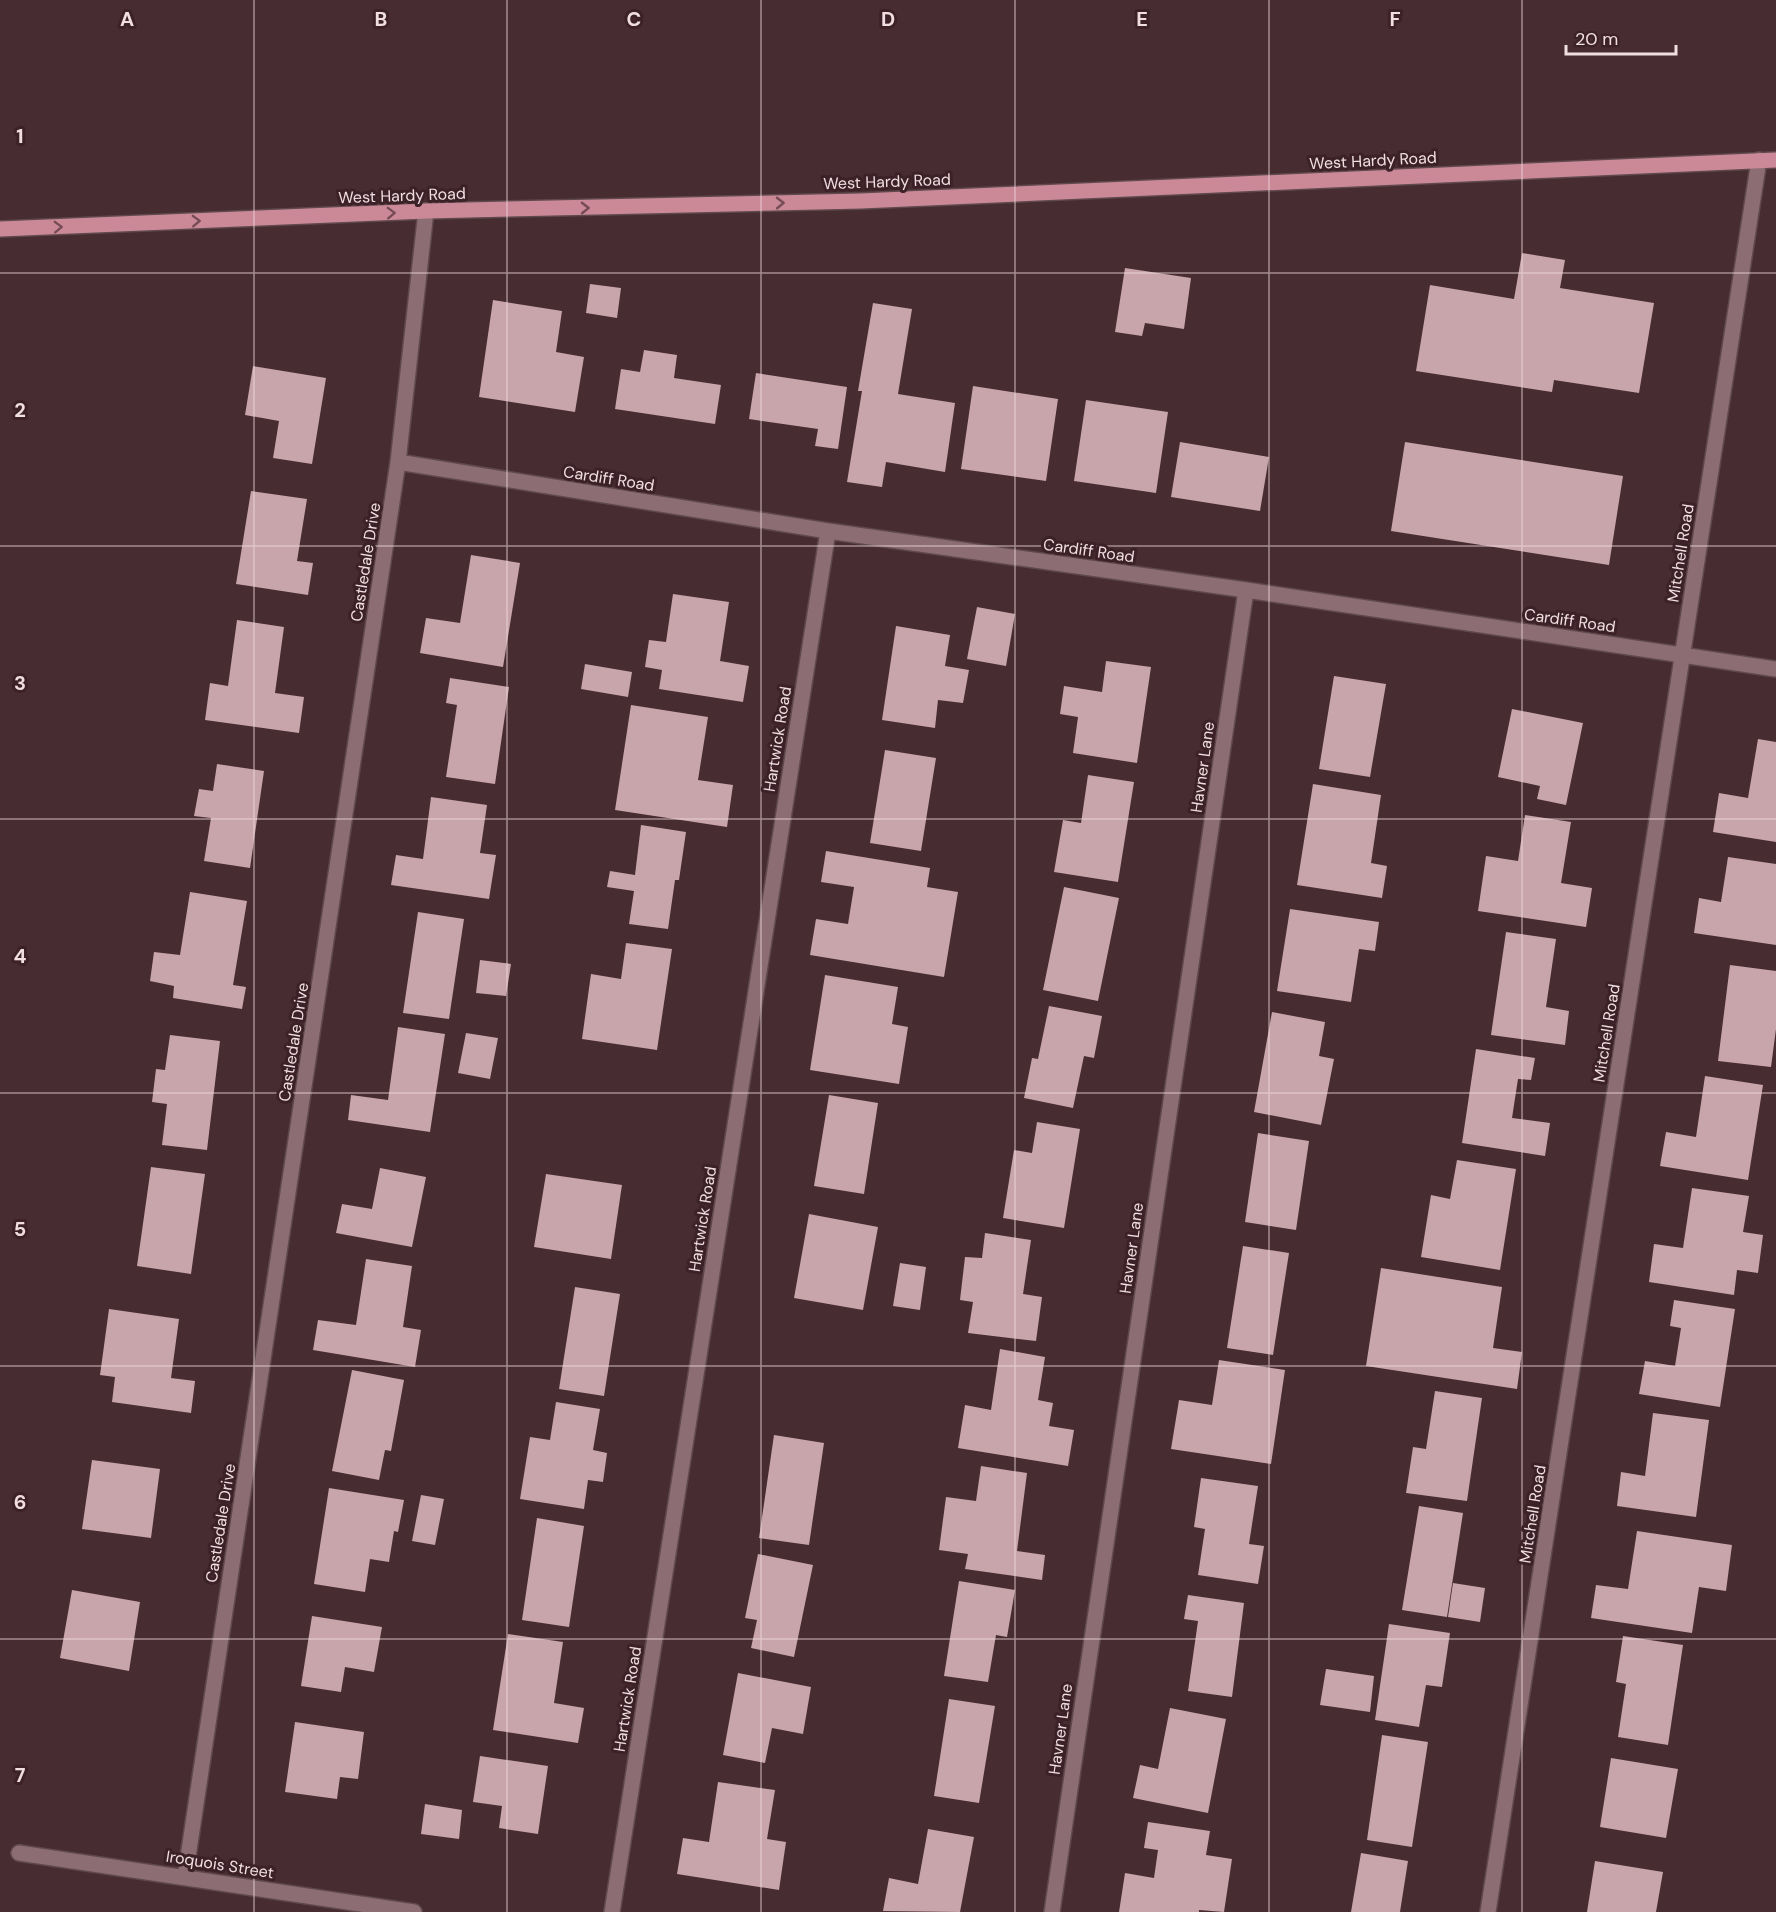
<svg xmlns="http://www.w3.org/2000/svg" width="1776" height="1912" viewBox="0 0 1776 1912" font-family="'DM Sans',sans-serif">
<rect width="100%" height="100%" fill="#472c31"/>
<path fill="#c7a5ab" d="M1522 253 1565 260 1560 288 1654 303 1639 393 1554 380 1552 392 1416 371 1430 285 1514 299Z
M1125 268 1191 278 1184 329 1145 323 1142 336 1115 332Z
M590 284 621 288 617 318 586 313Z
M493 300 562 311 556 352 584 357 575 412 479 397Z
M873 303 912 309 898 394 955 403 945 472 886 462 882 487 847 482 862 391H858Z
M644 350 677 355 674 378 721 385 715 424 615 409 621 369 640 372Z
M253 366 326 378 312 464 273 458 279 421 245 415Z
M756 373 847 387 838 449 815 446 818 429 749 419Z
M973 386 1058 399 1046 481 961 469Z
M1086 400 1168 412 1156 493 1074 481Z
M1180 442 1269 457 1260 511 1171 497Z
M1405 442 1623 476 1609 565 1391 531Z
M251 491 307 499 297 561 313 563 308 595 236 584Z
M471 555 520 563 503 667 420 653 426 618 460 623Z
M673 594 729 602 720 661 749 666 743 702 659 689 662 670 645 667 649 640 666 642Z
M977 607 1015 614 1006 666 967 659Z
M237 620 284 627 275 693 304 697 299 733 205 720 210 683 228 686Z
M896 626 950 635 945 666 969 670 963 703 938 700 935 728 882 720Z
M1106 661 1151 667 1137 763 1073 753 1078 717 1060 714 1064 686 1102 692Z
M585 664 632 672 628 697 581 689Z
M1334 676 1386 684 1370 777 1319 769Z
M450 678 509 687 495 784 446 777 457 705 446 703Z
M631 705 708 717 698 780 733 785 727 827 615 810Z
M1512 709 1583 723 1566 805 1537 799 1540 786 1498 777Z
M1758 739 1776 742V842L1713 832 1719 793 1748 798Z
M885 750 936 758 921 851 870 843Z
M217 764 264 771 250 868 204 861 211 818 194 816 199 789 213 791Z
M1088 775 1134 782 1118 882 1054 872 1063 820 1081 823Z
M1313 784 1381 795 1371 863 1387 866 1382 898 1297 885Z
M431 797 487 805 480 853 496 855 489 899 391 885 396 855 423 859Z
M1525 815 1571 822 1561 883 1592 888 1586 927 1478 911 1486 856 1518 861Z
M641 825 686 832 679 880H675L668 929 629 924 634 891 607 887 610 871 635 875Z
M826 851 930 868 927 887 958 892 944 977 810 955 816 919 848 924 854 887 821 882Z
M1728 857 1776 864V945L1694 933 1699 898 1721 902Z
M1064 887 1119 898 1098 1001 1043 990Z
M190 892 247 901 233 985 246 987 242 1009 173 998 174 986 150 981 154 952 180 955Z
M1290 909 1379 922 1375 951 1359 949 1351 1002 1277 991Z
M418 912 464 919 449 1019 403 1013Z
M1506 932 1556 939 1546 1007 1569 1011 1565 1045 1491 1035Z
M626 943 672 949 657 1050 582 1039 591 974 621 979Z
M480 960 511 964 506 996 476 993Z
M1730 965 1776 971V1029L1771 1067 1718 1061Z
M825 975 898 987 892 1024 908 1027 899 1084 810 1070Z
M1049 1006 1102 1016 1094 1058 1084 1056 1073 1108 1024 1098 1032 1058 1038 1059Z
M1272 1012 1325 1022 1319 1056 1334 1059 1321 1125 1254 1112Z
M398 1027 445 1034 430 1132 348 1120 351 1095 388 1100Z
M466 1033 498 1038 490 1079 458 1073Z
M170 1035 220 1041 207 1150 162 1145 167 1104 152 1102 156 1069 165 1070Z
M1476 1049 1535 1058 1531 1080 1518 1079 1512 1118 1550 1123 1545 1156 1462 1143Z
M1705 1076 1763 1085 1748 1180 1660 1166 1666 1132 1696 1137Z
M829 1095 878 1103 864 1194 814 1186Z
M1037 1122 1080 1129 1064 1228 1003 1218 1014 1150 1032 1153Z
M1258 1133 1309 1141 1296 1230 1245 1222Z
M1457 1160 1516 1169 1500 1270 1421 1257 1431 1195 1450 1199Z
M151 1167 205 1174 191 1274 137 1266Z
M380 1168 426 1177 412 1247 336 1233 342 1204 372 1209Z
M546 1174 622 1185 611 1259 534 1247Z
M1692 1188 1749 1196 1743 1232 1763 1235 1758 1273 1737 1270 1734 1295 1649 1282 1654 1244 1683 1248Z
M809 1214 878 1227 863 1310 794 1298Z
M985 1233 1031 1240 1023 1294 1042 1297 1036 1341 968 1333 973 1302 960 1300 965 1257 982 1258Z
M1243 1246 1289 1253 1273 1355 1227 1348Z
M366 1259 412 1266 403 1327 421 1330 415 1367 313 1350 318 1320 356 1325Z
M900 1263 926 1267 920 1310 893 1306Z
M1381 1268 1502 1287 1493 1348 1522 1352 1517 1389 1366 1366Z
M575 1287 620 1294 604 1396 559 1389Z
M1674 1300 1735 1309 1720 1407 1639 1394 1645 1361 1675 1366 1681 1328 1670 1326Z
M109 1309 179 1319 171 1378 195 1381 191 1413 112 1402 115 1377 100 1375Z
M1000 1349 1045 1357 1038 1400 1053 1403 1049 1426 1074 1430 1068 1466 958 1448 965 1405 991 1410Z
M1219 1360 1285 1370 1271 1464 1171 1449 1179 1400 1212 1405Z
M352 1370 404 1380 391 1451 385 1450 379 1480 332 1471Z
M1435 1391 1482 1398 1467 1501 1406 1493 1413 1447 1426 1449Z
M556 1402 600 1409 593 1450 607 1453 603 1482 588 1480 584 1509 520 1499 530 1437 550 1440Z
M1653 1413 1709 1420 1696 1517 1617 1506 1621 1472 1645 1476Z
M774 1435 824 1443 809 1545 759 1538Z
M92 1460 160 1469 151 1538 82 1529Z
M981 1466 1027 1473 1017 1551 1045 1555 1042 1580 965 1569 968 1554 939 1550 946 1497 976 1501Z
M1201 1478 1258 1486 1249 1544 1264 1546 1258 1584 1198 1575 1205 1529 1194 1527Z
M329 1488 404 1500 398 1532 394 1531 389 1562 370 1559 365 1592 314 1584Z
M421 1495 444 1499 435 1545 412 1541Z
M1419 1506 1463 1513 1447 1617 1402 1610Z
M537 1518 584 1526 569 1627 522 1620Z
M1637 1531 1732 1545 1726 1591 1699 1587 1692 1633 1591 1618 1596 1585 1628 1589Z
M758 1554 813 1565 794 1657 751 1648 757 1620 745 1618Z
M959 1581 1015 1590 1007 1637 996 1635 988 1682 944 1676Z
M1453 1583 1485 1588 1480 1622 1448 1617Z
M72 1590 140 1602 129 1671 60 1658Z
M1188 1595 1244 1603 1232 1697 1188 1691 1198 1621 1184 1619Z
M312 1616 382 1627 374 1672 345 1667 341 1692 301 1686Z
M1389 1624 1450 1633 1442 1687 1426 1685 1419 1727 1375 1720Z
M508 1634 563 1642 554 1703 584 1708 578 1743 493 1730Z
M1623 1636 1683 1645 1668 1745 1618 1737 1626 1684 1616 1682Z
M1326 1669 1374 1676 1370 1712 1320 1705Z
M738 1673 811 1687 803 1734 772 1728 765 1763 723 1755Z
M949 1699 995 1706 979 1803 934 1796Z
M1170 1708 1226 1719 1208 1813 1133 1798 1140 1765 1158 1769Z
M295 1722 364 1732 358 1779 340 1777 337 1799 285 1792Z
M1382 1735 1428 1742 1412 1847 1367 1840Z
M480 1756 548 1766 538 1834 499 1828 502 1806 473 1802Z
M1611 1758 1678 1769 1666 1838 1600 1827Z
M718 1782 775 1790 767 1839 786 1842 779 1890 677 1874 683 1838 709 1842Z
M425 1804 462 1810 459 1839 421 1834Z
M1148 1822 1210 1831 1206 1855 1232 1859 1224 1912 1199 1910V1912H1119L1125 1873 1154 1878 1158 1850 1144 1848Z
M928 1829 974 1837 960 1912 883 1911 889 1878 918 1884Z
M1361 1853 1408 1861 1400 1912H1351Z
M1595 1861 1663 1872 1656 1912H1587Z"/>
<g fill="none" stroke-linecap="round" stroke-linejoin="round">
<defs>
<path id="minor" d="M398 462 828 531 1246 590 1776 669
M19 1853 414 1912
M185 1877 398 462 426 211
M612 1912 828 531
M1052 1912 1246 590
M1488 1912 1759 160"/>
<path id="major" d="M0 229 426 211 861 201 1776 160"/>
</defs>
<use href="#minor" stroke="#5f494d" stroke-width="18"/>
<use href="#major" stroke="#5f494d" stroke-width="18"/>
<use href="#minor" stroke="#8c6d73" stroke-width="15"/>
<use href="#major" stroke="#cb8997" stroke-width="15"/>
</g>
<defs><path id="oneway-chevron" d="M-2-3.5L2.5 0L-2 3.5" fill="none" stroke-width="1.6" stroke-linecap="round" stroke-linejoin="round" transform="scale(1.5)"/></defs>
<g stroke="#754b54">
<use href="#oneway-chevron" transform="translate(780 203) rotate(-1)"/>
<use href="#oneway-chevron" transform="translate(585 208) rotate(-1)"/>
<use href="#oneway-chevron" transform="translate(391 213) rotate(-2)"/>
<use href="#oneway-chevron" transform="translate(196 221) rotate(-2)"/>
<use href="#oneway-chevron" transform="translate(58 227) rotate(-2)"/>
</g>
<path fill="none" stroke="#f0dee1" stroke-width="1.5" stroke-opacity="0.55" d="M254 0V1912M507 0V1912M761 0V1912M1015 0V1912M1269 0V1912M1522 0V1912M0 273H1776M0 546H1776M0 819H1776M0 1093H1776M0 1366H1776M0 1639H1776"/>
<g text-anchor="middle" stroke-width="6" stroke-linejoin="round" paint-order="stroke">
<g font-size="16" fill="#f0dee1" stroke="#3c2228">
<text transform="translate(1373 160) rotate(-3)" y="6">West Hardy Road</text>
<text transform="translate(887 181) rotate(-2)" y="6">West Hardy Road</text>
<text transform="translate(402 195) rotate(-2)" y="6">West Hardy Road</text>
<text transform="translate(609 478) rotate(9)" y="6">Cardiff Road</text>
<text transform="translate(1089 550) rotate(8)" y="6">Cardiff Road</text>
<text transform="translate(1680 553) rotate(-81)" y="6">Mitchell Road</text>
<text transform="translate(365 562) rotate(-81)" y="6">Castledale Drive</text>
<text transform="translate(1570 620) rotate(8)" y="6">Cardiff Road</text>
<text transform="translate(777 739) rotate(-81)" y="6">Hartwick Road</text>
<text transform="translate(1202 767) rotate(-82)" y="6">Havner Lane</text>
<text transform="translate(1606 1033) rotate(-81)" y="6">Mitchell Road</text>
<text transform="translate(293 1042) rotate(-81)" y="6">Castledale Drive</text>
<text transform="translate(702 1219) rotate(-81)" y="6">Hartwick Road</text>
<text transform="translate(1131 1248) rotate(-82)" y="6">Havner Lane</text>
<text transform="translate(1532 1514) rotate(-81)" y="6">Mitchell Road</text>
<text transform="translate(220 1523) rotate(-81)" y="6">Castledale Drive</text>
<text transform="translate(627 1699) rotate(-81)" y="6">Hartwick Road</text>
<text transform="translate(1060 1729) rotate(-82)" y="6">Havner Lane</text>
<text transform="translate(220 1864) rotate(9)" y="6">Iroquois Street</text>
</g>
</g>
<g font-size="20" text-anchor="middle" font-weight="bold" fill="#f0dee1" stroke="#3c2228" stroke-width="6" stroke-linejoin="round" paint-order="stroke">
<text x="127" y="26">A</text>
<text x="381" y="26">B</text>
<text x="634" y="26">C</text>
<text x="888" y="26">D</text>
<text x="1142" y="26">E</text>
<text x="1395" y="26">F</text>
<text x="20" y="143">1</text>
<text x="20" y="417">2</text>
<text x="20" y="690">3</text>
<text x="20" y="963">4</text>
<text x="20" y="1236">5</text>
<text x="20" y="1509">6</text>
<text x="20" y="1782">7</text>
</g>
<path d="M1566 45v9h110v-9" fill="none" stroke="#f0dee1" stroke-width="3"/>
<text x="1575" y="45" font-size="18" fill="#f0dee1" stroke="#3c2228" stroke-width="4.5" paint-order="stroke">20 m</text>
</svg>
